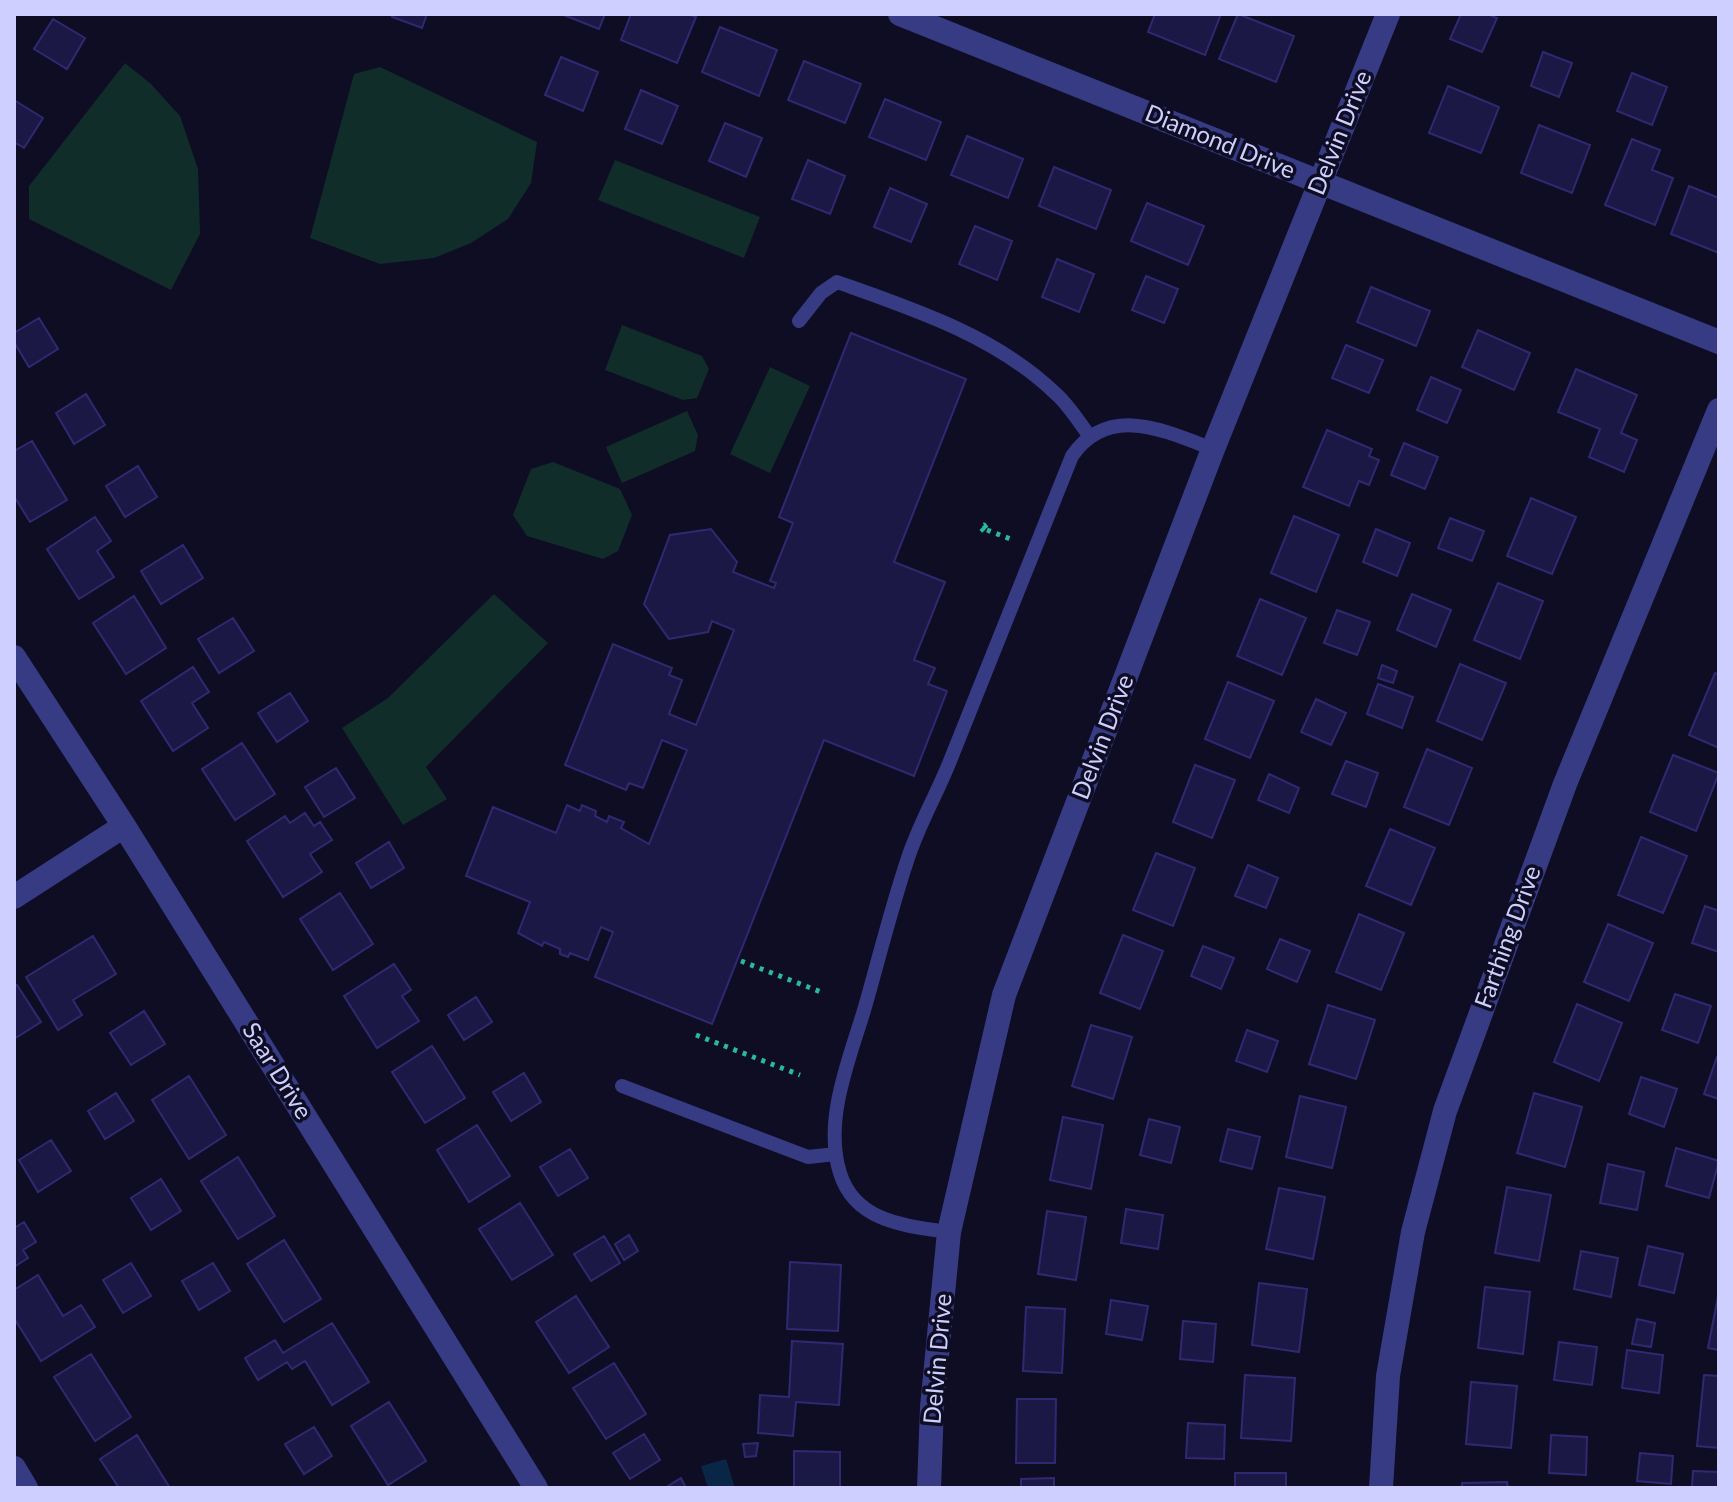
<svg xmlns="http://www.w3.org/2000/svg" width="1733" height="1502" viewBox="0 0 1733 1502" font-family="Lato,sans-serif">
<rect width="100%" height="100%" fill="#0e0d23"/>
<path fill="#102d29" d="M125 63 151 84 180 116 198 169 200 234 171 290 29 219V186Z
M380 67 537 142 531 183 508 219 471 243 434 258 380 264 310 238 354 74Z
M615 160 760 217 744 258 598 200Z
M622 325 702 356 709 369 697 398 683 400 605 370Z
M770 367 810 386 770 473 730 454Z
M687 411 698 435 695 451 622 483 606 447Z
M553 462 620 489 632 515 618 551 603 559 527 536 513 515 531 469Z
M494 594 548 643 426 767 447 799 403 825 342 728 388 698Z"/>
<path fill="#092646" d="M726 1459 735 1488H708L701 1466Z"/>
<path fill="#1c1845" stroke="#302972" stroke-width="2" d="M393 14H427L422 28 392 17Z
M561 14H605L599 29Z
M631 14H688L696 17 677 63 621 40Z
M1155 14H1221L1205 55 1148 32Z
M1238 14 1294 36 1276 82 1219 59Z
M1461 14H1487L1497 18 1482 52 1450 39Z
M53 19 85 38 67 69 34 49Z
M720 27 777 50 759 96 702 72Z
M1543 52 1572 63 1559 97 1531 86Z
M561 57 598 72 583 111 545 95Z
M804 61 861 84 845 123 788 100Z
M1632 73 1667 87 1652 125 1617 111Z
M1448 86 1499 107 1481 153 1429 133Z
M641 90 678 106 662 144 625 129Z
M885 99 941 122 926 160 869 137Z
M14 100 43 118 24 148 14 142Z
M725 123 762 138 746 177 709 161Z
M1539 125 1590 145 1572 193 1521 173Z
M967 136 1023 159 1008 198 951 175Z
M1632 139 1660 150 1652 170 1673 178 1655 225 1605 205Z
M808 160 845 176 830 214 792 199Z
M1054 167 1111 190 1096 229 1039 206Z
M1689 186 1719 198V253L1671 234Z
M890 188 927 204 911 242 874 227Z
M1147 203 1204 226 1188 265 1131 241Z
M975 226 1012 241 997 280 959 264Z
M1057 259 1094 274 1079 312 1042 297Z
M1146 276 1178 289 1164 323 1132 310Z
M1371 287 1430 311 1416 346 1357 322Z
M39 318 58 349 29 367 14 342V333Z
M1478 330 1530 353 1514 390 1462 367Z
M851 333 966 379 894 562 945 582 914 660 935 668 928 684 947 691 914 776 824 740 712 1024 595 977 613 932 601 927 588 960 570 953 568 957 560 954V949L544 942 542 946 518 933 530 902 466 876 493 807 556 833 567 805 580 811 582 805 596 811 595 816 607 822 609 816 624 822 621 828 649 844 687 750 662 740 643 788 629 783 626 790 565 765 613 644 672 668 669 675 682 680 669 714 696 725 734 630 712 621 708 632 669 639 644 604 670 535 711 529 737 562 733 572 774 588 776 583 770 581 793 523 779 517Z
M1346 345 1383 360 1369 393 1332 378Z
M1576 369 1637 395 1621 433 1637 440 1624 472 1589 457 1600 429 1558 412Z
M1431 377 1461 390 1447 423 1417 410Z
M86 394 105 425 74 444 56 413Z
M1327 430 1372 449 1369 456 1379 460 1369 485 1359 481 1349 506 1303 487Z
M32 441 67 500 30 522 14 496V451Z
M1404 443 1438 457 1425 489 1391 475Z
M138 466 157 497 125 517 106 486Z
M1531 498 1576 517 1552 574 1507 556Z
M1294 516 1339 535 1316 592 1271 573Z
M95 517 111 541 97 551 114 577 79 599 47 549Z
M1450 518 1484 531 1472 561 1438 548Z
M1376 529 1410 543 1397 576 1363 562Z
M183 545 203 578 161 604 141 571Z
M1498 583 1543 601 1520 659 1474 640Z
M1412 594 1451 610 1436 647 1397 630Z
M134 596 166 648 126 674 93 623Z
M1260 599 1306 618 1282 675 1237 656Z
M1337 610 1370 622 1357 655 1324 643Z
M233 618 254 651 219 673 198 639Z
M1460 664 1506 683 1482 740 1437 721Z
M1382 665 1397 671 1393 683 1378 678Z
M193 667 209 692 192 703 208 728 173 751 141 701Z
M1715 673 1719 675V748L1689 735Z
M1228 682 1274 701 1250 758 1205 739Z
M1378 684 1413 697 1402 728 1367 714Z
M290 693 308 721 277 742 258 713Z
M1316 699 1346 713 1331 745 1301 732Z
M242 743 275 794 235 820 202 769Z
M1427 749 1472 768 1449 825 1404 807Z
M1673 755 1719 773 1696 831 1650 812Z
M1346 761 1378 773 1366 807 1332 794Z
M1195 765 1235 780 1212 838 1173 822Z
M336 768 355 798 324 817 305 787Z
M1269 774 1299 788 1289 813 1258 800Z
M305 813 314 826 320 822 332 840 310 854 322 872 283 897 247 841 285 816 290 823Z
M1390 829 1435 848 1411 905 1366 886Z
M1641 837 1687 856 1663 913 1618 895Z
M389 842 404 868 371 888 356 863Z
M1156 853 1195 868 1173 926 1133 910Z
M1248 865 1278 878 1266 908 1235 896Z
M340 893 373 944 333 970 300 919Z
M1705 906 1719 911V952L1692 943Z
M1359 914 1404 933 1381 990 1336 972Z
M1608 924 1653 943 1629 1001 1584 982Z
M1123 935 1163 951 1140 1009 1100 993Z
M93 936 116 974 73 1000 82 1015 58 1030 26 977Z
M1280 939 1310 951 1297 982 1267 969Z
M1203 946 1234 958 1221 989 1191 976Z
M394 964 411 990 402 996 419 1021 377 1048 344 996Z
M17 985 41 1022 14 1039V987Z
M1675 994 1711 1006 1698 1043 1662 1030Z
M476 997 492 1022 464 1040 448 1015Z
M1577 1004 1622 1023 1599 1081 1554 1062Z
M1328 1005 1375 1020 1356 1079 1309 1064Z
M144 1011 165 1044 131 1065 110 1033Z
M1091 1025 1132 1037 1113 1099 1072 1086Z
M1247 1030 1278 1041 1267 1072 1236 1061Z
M432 1046 465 1098 425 1123 392 1072Z
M1717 1057 1719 1058V1099L1704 1094Z
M524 1073 541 1102 511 1121 493 1092Z
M189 1076 226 1135 189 1159 152 1100Z
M1641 1077 1677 1089 1664 1127 1629 1114Z
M116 1093 134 1121 105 1139 88 1111Z
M1534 1093 1582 1107 1565 1167 1517 1153Z
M1300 1096 1346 1107 1332 1168 1286 1157Z
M1063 1117 1103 1125 1091 1189 1050 1180Z
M1149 1119 1180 1127 1171 1163 1140 1155Z
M477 1125 510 1176 469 1202 437 1150Z
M1228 1129 1260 1137 1252 1169 1220 1161Z
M51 1140 71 1171 38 1192 19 1160Z
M1676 1148 1719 1161 1709 1198 1666 1186Z
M570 1149 588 1178 558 1196 540 1167Z
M238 1157 275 1216 238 1239 201 1181Z
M1608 1164 1644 1172 1637 1210 1600 1203Z
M161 1179 181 1211 151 1230 131 1198Z
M1507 1187 1551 1195 1539 1261 1495 1253Z
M1279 1188 1325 1197 1313 1259 1266 1249Z
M520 1203 553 1255 512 1280 479 1229Z
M1126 1209 1163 1215 1158 1249 1121 1243Z
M1047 1211 1086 1217 1076 1280 1038 1274Z
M24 1222 36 1242 23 1250 28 1258 14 1267V1228Z
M629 1235 638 1251 624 1260 615 1244Z
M604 1236 620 1263 591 1281 574 1254Z
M284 1240 321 1299 284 1322 247 1264Z
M1648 1246 1683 1254 1674 1293 1639 1285Z
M1581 1251 1618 1258 1611 1297 1574 1289Z
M790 1262 841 1265 838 1331 787 1329Z
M131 1263 151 1296 123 1313 103 1280Z
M213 1263 230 1291 199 1310 182 1281Z
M38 1275 63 1316 81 1305 95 1327 41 1361 14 1318V1290Z
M1259 1283 1307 1289 1299 1352 1252 1345Z
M1485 1287 1530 1292 1523 1354 1478 1348Z
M1719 1291V1350L1708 1348Z
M576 1296 609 1347 569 1373 536 1322Z
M1111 1300 1148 1306 1142 1340 1106 1334Z
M1026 1307 1065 1309 1062 1373 1023 1371Z
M1637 1319 1655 1323 1651 1347 1632 1344Z
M1183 1321 1216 1324 1213 1362 1180 1359Z
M332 1323 369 1382 332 1405 305 1361 292 1369 287 1362 258 1380 245 1358 275 1340 283 1353Z
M792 1341 843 1344 839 1405 796 1402 793 1436 758 1433 760 1395 789 1397Z
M1559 1342 1597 1347 1592 1385 1554 1380Z
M1627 1350 1663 1355 1659 1393 1622 1388Z
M91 1354 131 1417 95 1441 54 1377Z
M614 1363 646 1414 606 1439 573 1388Z
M1245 1375 1295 1378 1291 1441 1241 1438Z
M1704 1375 1719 1376V1448L1697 1446Z
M1471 1382 1517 1386 1511 1448 1466 1444Z
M1017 1399H1056L1055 1463H1016Z
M389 1402 426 1461 388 1485 351 1426Z
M1188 1423 1225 1425 1224 1459 1186 1458Z
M314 1427 332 1456 304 1474 285 1444Z
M644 1434 660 1460 630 1479 613 1453Z
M137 1435 170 1488H119L100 1459Z
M1551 1435 1587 1437 1586 1475 1549 1473Z
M758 1443 756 1456 745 1457 743 1444Z
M794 1451 840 1452V1488H794Z
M1640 1453 1673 1456 1671 1484 1637 1481Z
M1693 1471 1719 1472V1488H1692Z
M1235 1473H1286V1488H1235Z
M681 1478 686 1488H665Z
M1054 1478V1488H1021V1479Z
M1507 1482 1508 1488H1462V1483Z"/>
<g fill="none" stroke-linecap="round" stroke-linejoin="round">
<path stroke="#29b9a1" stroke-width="5" stroke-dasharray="4 6" stroke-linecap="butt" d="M984 525 987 529 985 532 980 527Z
M987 530 1013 540
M741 961 821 992
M696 1035 800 1075"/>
<path stroke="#363b84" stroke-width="14" d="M799 321 821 293 837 282C913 309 996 336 1055 393 1069 405 1079 422 1090 437
M622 1086 808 1157 836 1154
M949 1232C906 1226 855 1222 840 1173 823 1120 850 1058 865 1007 879 958 891 909 907 861 918 826 937 794 950 761 991 659 1031 557 1072 456 1109 403 1165 431 1213 449"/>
<path stroke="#363b84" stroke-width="24" d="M900 14 1719 342
M14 657 124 826 536 1488
M14 897 124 826
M14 1468 26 1488
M929 1488 932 1407 949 1232 1004 995 1213 449 1388 14
M1381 1488 1388 1376 1413 1232 1445 1111 1565 784 1719 410"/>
</g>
<g text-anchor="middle" stroke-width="7" stroke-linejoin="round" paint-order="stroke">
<g font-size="24" fill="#cfcfff" stroke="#0e0d23">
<text transform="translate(1340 133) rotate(-68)" y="8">Delvin Drive</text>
<text transform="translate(1220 142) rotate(22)" y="8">Diamond Drive</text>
<text transform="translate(1103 737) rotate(-69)" y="8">Delvin Drive</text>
<text transform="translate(1508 937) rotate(-70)" y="8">Farthing Drive</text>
<text transform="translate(277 1071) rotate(58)" y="8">Saar Drive</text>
<text transform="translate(938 1359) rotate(-85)" y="8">Delvin Drive</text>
</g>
</g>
<rect width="1733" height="1502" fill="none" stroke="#cfcfff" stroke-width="32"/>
</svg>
